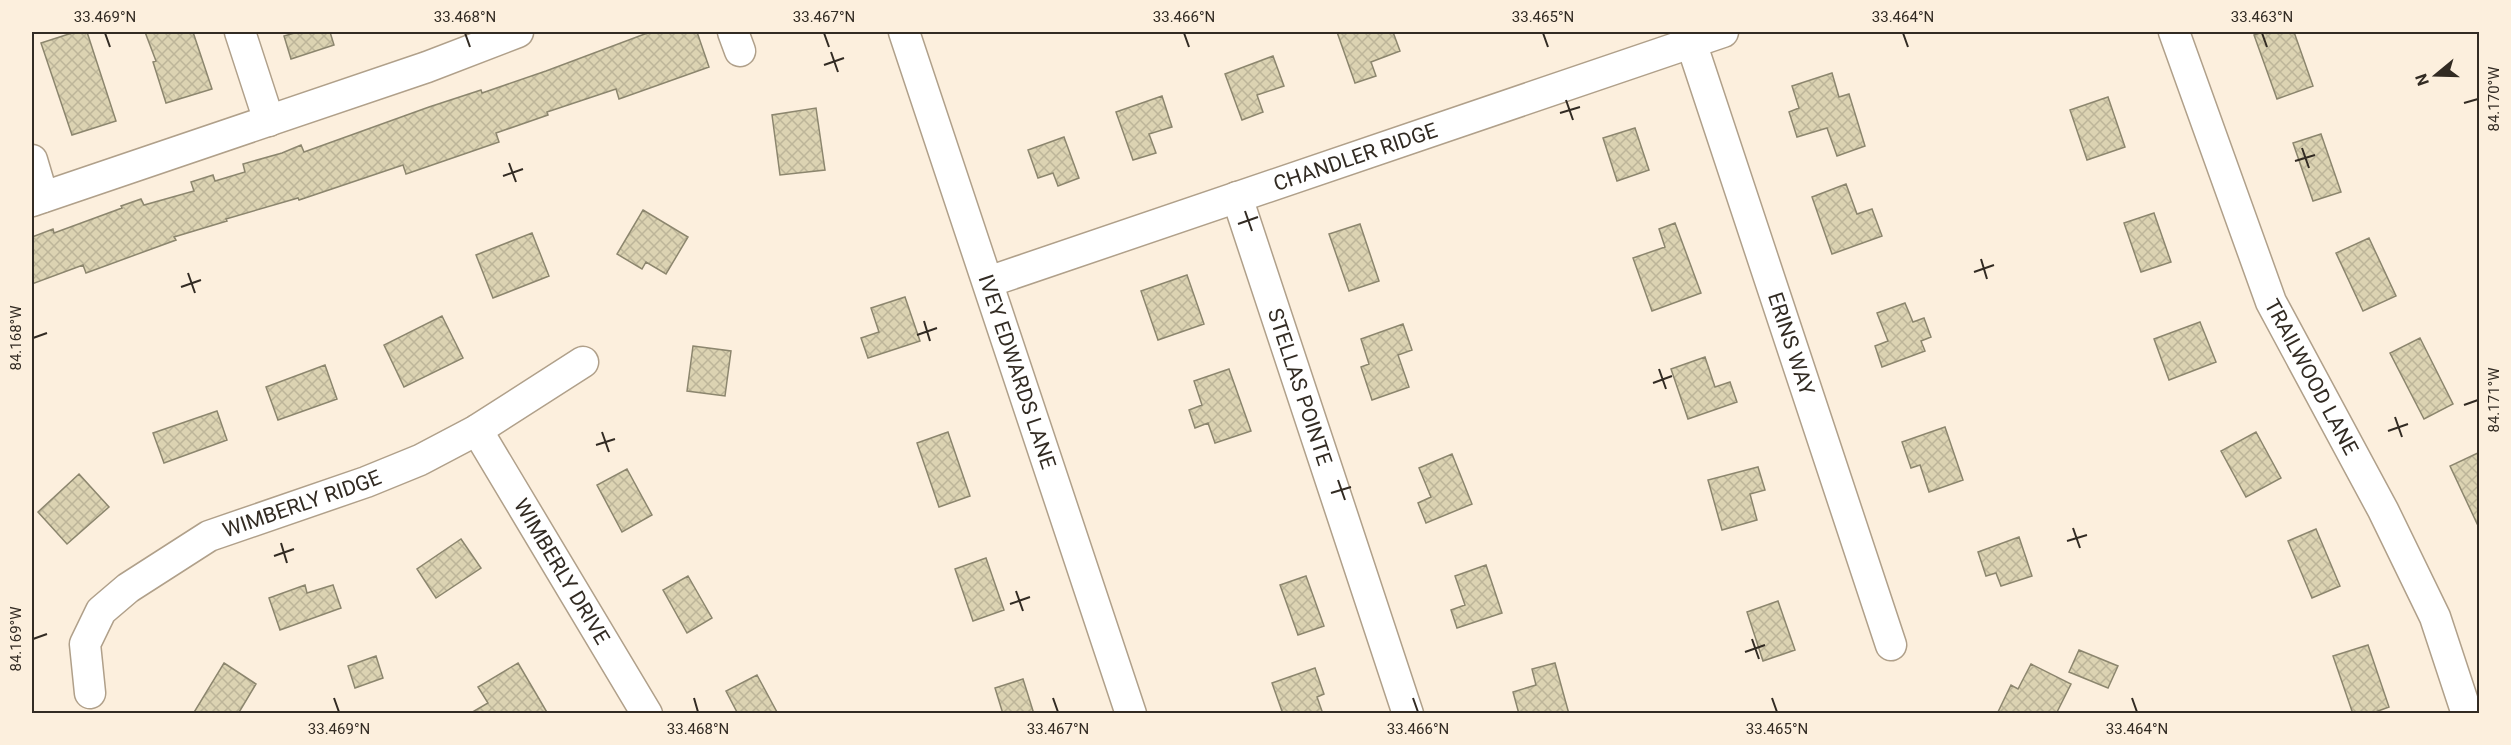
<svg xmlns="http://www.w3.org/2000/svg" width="2511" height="745" viewBox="0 0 2511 745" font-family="Roboto,sans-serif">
<defs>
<pattern id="building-cross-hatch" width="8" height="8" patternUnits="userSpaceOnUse" patternTransform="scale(1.5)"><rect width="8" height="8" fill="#dcd3b2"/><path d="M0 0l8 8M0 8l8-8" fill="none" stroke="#bdb599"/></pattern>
</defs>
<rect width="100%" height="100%" fill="#fcefdd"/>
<path fill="url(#building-cross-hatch)" stroke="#8c866e" stroke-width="1.5" d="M75 32H87L116 121 72 135 41 43Z
M145 32H193L212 89 166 103 153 62 156 61Z
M298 32H330L334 45 291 59 284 36Z
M650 32H697L709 67 619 99 616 89 547 112 548 115 496 133 499 142 406 174 403 165 299 200 298 198 226 219 227 221 174 237 176 240 86 273 83 265 32 284V237L53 229 54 233 122 208 121 206 141 199 144 205 194 191 191 182 213 175 215 181 245 172 243 164 282 153 301 145 304 152 429 107 481 90 482 93 546 71Z
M1337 32H1393L1400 51 1371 62 1376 76 1355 83Z
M2262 32H2294L2313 86 2277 99 2254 35Z
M1273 56 1284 86 1257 95 1263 112 1242 120 1225 74Z
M1832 73 1839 97 1849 94 1865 146 1837 156 1827 128 1797 137 1789 112 1799 108 1792 86Z
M1162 96 1172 127 1149 134 1156 153 1133 160 1116 112Z
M2108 97 2125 147 2087 160 2070 110Z
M816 108 825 170 780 175 772 115Z
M1635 128 1649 170 1617 181 1603 138Z
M2321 134 2341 192 2313 201 2293 143Z
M1064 137 1079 178 1058 186 1053 173 1038 178 1028 150Z
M1846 184 1857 214 1872 209 1882 236 1832 254 1812 197Z
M643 210 688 237 666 274 646 262 642 269 617 254Z
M2154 213 2171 262 2141 272 2124 223Z
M1675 223 1701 293 1652 311 1633 258 1665 247 1659 229Z
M1360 224 1379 281 1349 291 1329 234Z
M532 233 549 276 493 298 476 255Z
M2369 238 2396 296 2363 311 2336 253Z
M1187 275 1204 324 1158 340 1141 291Z
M905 297 920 341 868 358 861 338 879 332 871 308Z
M1905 303 1913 322 1924 318 1931 337 1921 341 1925 351 1882 367 1875 346 1888 341 1877 313Z
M442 316 463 358 404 387 384 345Z
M2200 322 2216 362 2169 380 2154 339Z
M1403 324 1412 350 1398 355 1409 387 1372 400 1361 367 1369 364 1361 339Z
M2420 338 2453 404 2424 419 2390 353Z
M693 346 731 351 725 396 687 391Z
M1705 357 1715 387 1730 382 1737 402 1688 419 1671 369Z
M325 365 337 399 278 420 266 387Z
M1229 369 1251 431 1215 443 1208 423 1195 428 1189 410 1202 405 1194 381Z
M217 411 227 440 164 463 153 433Z
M1945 427 1963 480 1929 492 1920 465 1911 468 1902 442Z
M948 432 970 496 939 507 917 443Z
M2256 432 2281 478 2246 497 2221 451Z
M2480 452V530L2450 466Z
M1452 454 1472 504 1426 523 1418 503 1431 497 1419 468Z
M1758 467 1765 490 1750 494 1757 520 1722 530 1708 480Z
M627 469 652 515 622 532 597 485Z
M79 474 109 507 67 544 38 512Z
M2316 529 2340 586 2312 598 2288 541Z
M2019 537 2032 576 2001 586 1996 573 1986 576 1978 552Z
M461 539 481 568 436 598 417 569Z
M986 558 1004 610 973 621 955 569Z
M1486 565 1502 613 1457 628 1451 610 1465 605 1455 576Z
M688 576 712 618 687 633 663 590Z
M1306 576 1324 626 1298 635 1280 585Z
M305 585 307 593 333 585 341 608 280 630 269 598Z
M1778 601 1795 650 1763 661 1747 612Z
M2368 645 2389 707 2370 714H2353L2333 656Z
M2079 650 2118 666 2108 688 2069 672Z
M376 656 383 678 355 688 348 666Z
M224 663 256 684 238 714H193Z
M518 663 548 714H469L488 703 478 687Z
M1555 663 1569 714H1519L1513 692 1536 685 1532 669Z
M2031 664 2071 684 2056 714H1997L2011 685 2018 689Z
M1315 668 1324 694 1317 697 1323 714H1283L1272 683Z
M757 675 778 714H738L726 691Z
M1023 679 1034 714H1003L995 688Z"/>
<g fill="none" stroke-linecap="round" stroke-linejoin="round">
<defs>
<g id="minor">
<path d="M240 32 269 121"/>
<path d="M733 32 740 51"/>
<path id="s1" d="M904 32 1131 714"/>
<path id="s2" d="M2174 32 2271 302 2383 510 2435 617 2467 714"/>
<path id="s3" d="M1691 42 1891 645"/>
<path d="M32 160 43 197"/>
<path id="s4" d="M1237 197 1408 714"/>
<path d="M32 201 427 67 518 32"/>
<path id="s5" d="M988 282 1723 32"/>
<path id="s6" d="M477 430 647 714"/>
<path id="s7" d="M90 693 85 644 101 611 128 588 209 536 366 482 420 460 477 430 583 362"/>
</g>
</defs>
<use href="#minor" stroke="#b0a08a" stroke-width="33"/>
<use href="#minor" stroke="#fff" stroke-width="30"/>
</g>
<path fill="none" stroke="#322b23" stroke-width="2" d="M105 33 110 47M465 33 470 47M824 33 829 47M1184 33 1189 47M1543 33 1548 47M1903 33 1908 47M2262 33 2267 47M831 52 838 72M824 65 844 58M1566 100 1573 120M2464 103 2478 99M1560 113 1580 107M2302 148 2309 168M2295 161 2315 155M509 163 516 182M503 176 523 169M1245 211 1252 231M1238 224 1258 217M1981 259 1987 279M1974 272 1994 265M188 273 195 293M181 287 201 280M924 321 930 341M917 335 937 328M33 338 47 333M1659 369 1666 389M1653 383 1672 376M2464 405 2478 400M2395 417 2402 437M2388 431 2408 424M602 432 609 452M596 445 615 439M1338 480 1345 500M1331 493 1351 487M2073 528 2080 548M2067 541 2087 535M281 543 287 563M274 556 294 549M1016 591 1023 611M1010 604 1030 597M33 639 47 634M1752 639 1759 659M1745 652 1765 645M334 698 339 712M694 698 698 712M1053 698 1058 712M1413 698 1418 712M1772 698 1777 712M2132 698 2137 712"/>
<g text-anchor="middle" stroke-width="4.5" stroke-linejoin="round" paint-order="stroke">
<g font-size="21" fill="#322b23" stroke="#fcefdd">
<text dy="7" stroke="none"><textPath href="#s5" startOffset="388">CHANDLER RIDGE</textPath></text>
<text dy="7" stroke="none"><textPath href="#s3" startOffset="318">ERINS WAY</textPath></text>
<text dy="7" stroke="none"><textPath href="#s1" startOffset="358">IVEY EDWARDS LANE</textPath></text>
<text dy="7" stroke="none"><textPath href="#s2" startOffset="372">TRAILWOOD LANE</textPath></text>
<text dy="7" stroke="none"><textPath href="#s4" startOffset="200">STELLAS POINTE</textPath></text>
<text dy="7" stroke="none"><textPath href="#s7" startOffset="316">WIMBERLY RIDGE</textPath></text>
<text dy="7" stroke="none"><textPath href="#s6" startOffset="165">WIMBERLY DRIVE</textPath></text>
</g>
</g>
<rect width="2511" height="745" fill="none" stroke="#fcefdd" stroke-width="66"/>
<g transform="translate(2436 75) rotate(251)" stroke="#fcefdd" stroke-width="4.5" paint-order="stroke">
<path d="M0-4.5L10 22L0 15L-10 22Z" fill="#322b23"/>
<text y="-9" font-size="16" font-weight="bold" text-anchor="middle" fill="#322b23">N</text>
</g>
<rect x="33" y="33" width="2445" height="679" fill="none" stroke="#322b23" stroke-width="2"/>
<g font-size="15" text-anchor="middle" fill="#322b23">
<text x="105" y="22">33.469°N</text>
<text x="465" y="22">33.468°N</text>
<text x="824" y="22">33.467°N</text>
<text x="1184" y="22">33.466°N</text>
<text x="1543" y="22">33.465°N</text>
<text x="1903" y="22">33.464°N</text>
<text x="2262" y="22">33.463°N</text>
<text transform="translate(2494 99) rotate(-90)" y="5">84.170°W</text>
<text transform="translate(16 338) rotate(-90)" y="5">84.168°W</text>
<text transform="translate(2494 400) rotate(-90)" y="5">84.171°W</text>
<text transform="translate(16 639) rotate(-90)" y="5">84.169°W</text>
<text x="339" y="734">33.469°N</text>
<text x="698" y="734">33.468°N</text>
<text x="1058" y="734">33.467°N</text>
<text x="1418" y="734">33.466°N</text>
<text x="1777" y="734">33.465°N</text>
<text x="2137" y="734">33.464°N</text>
</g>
</svg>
